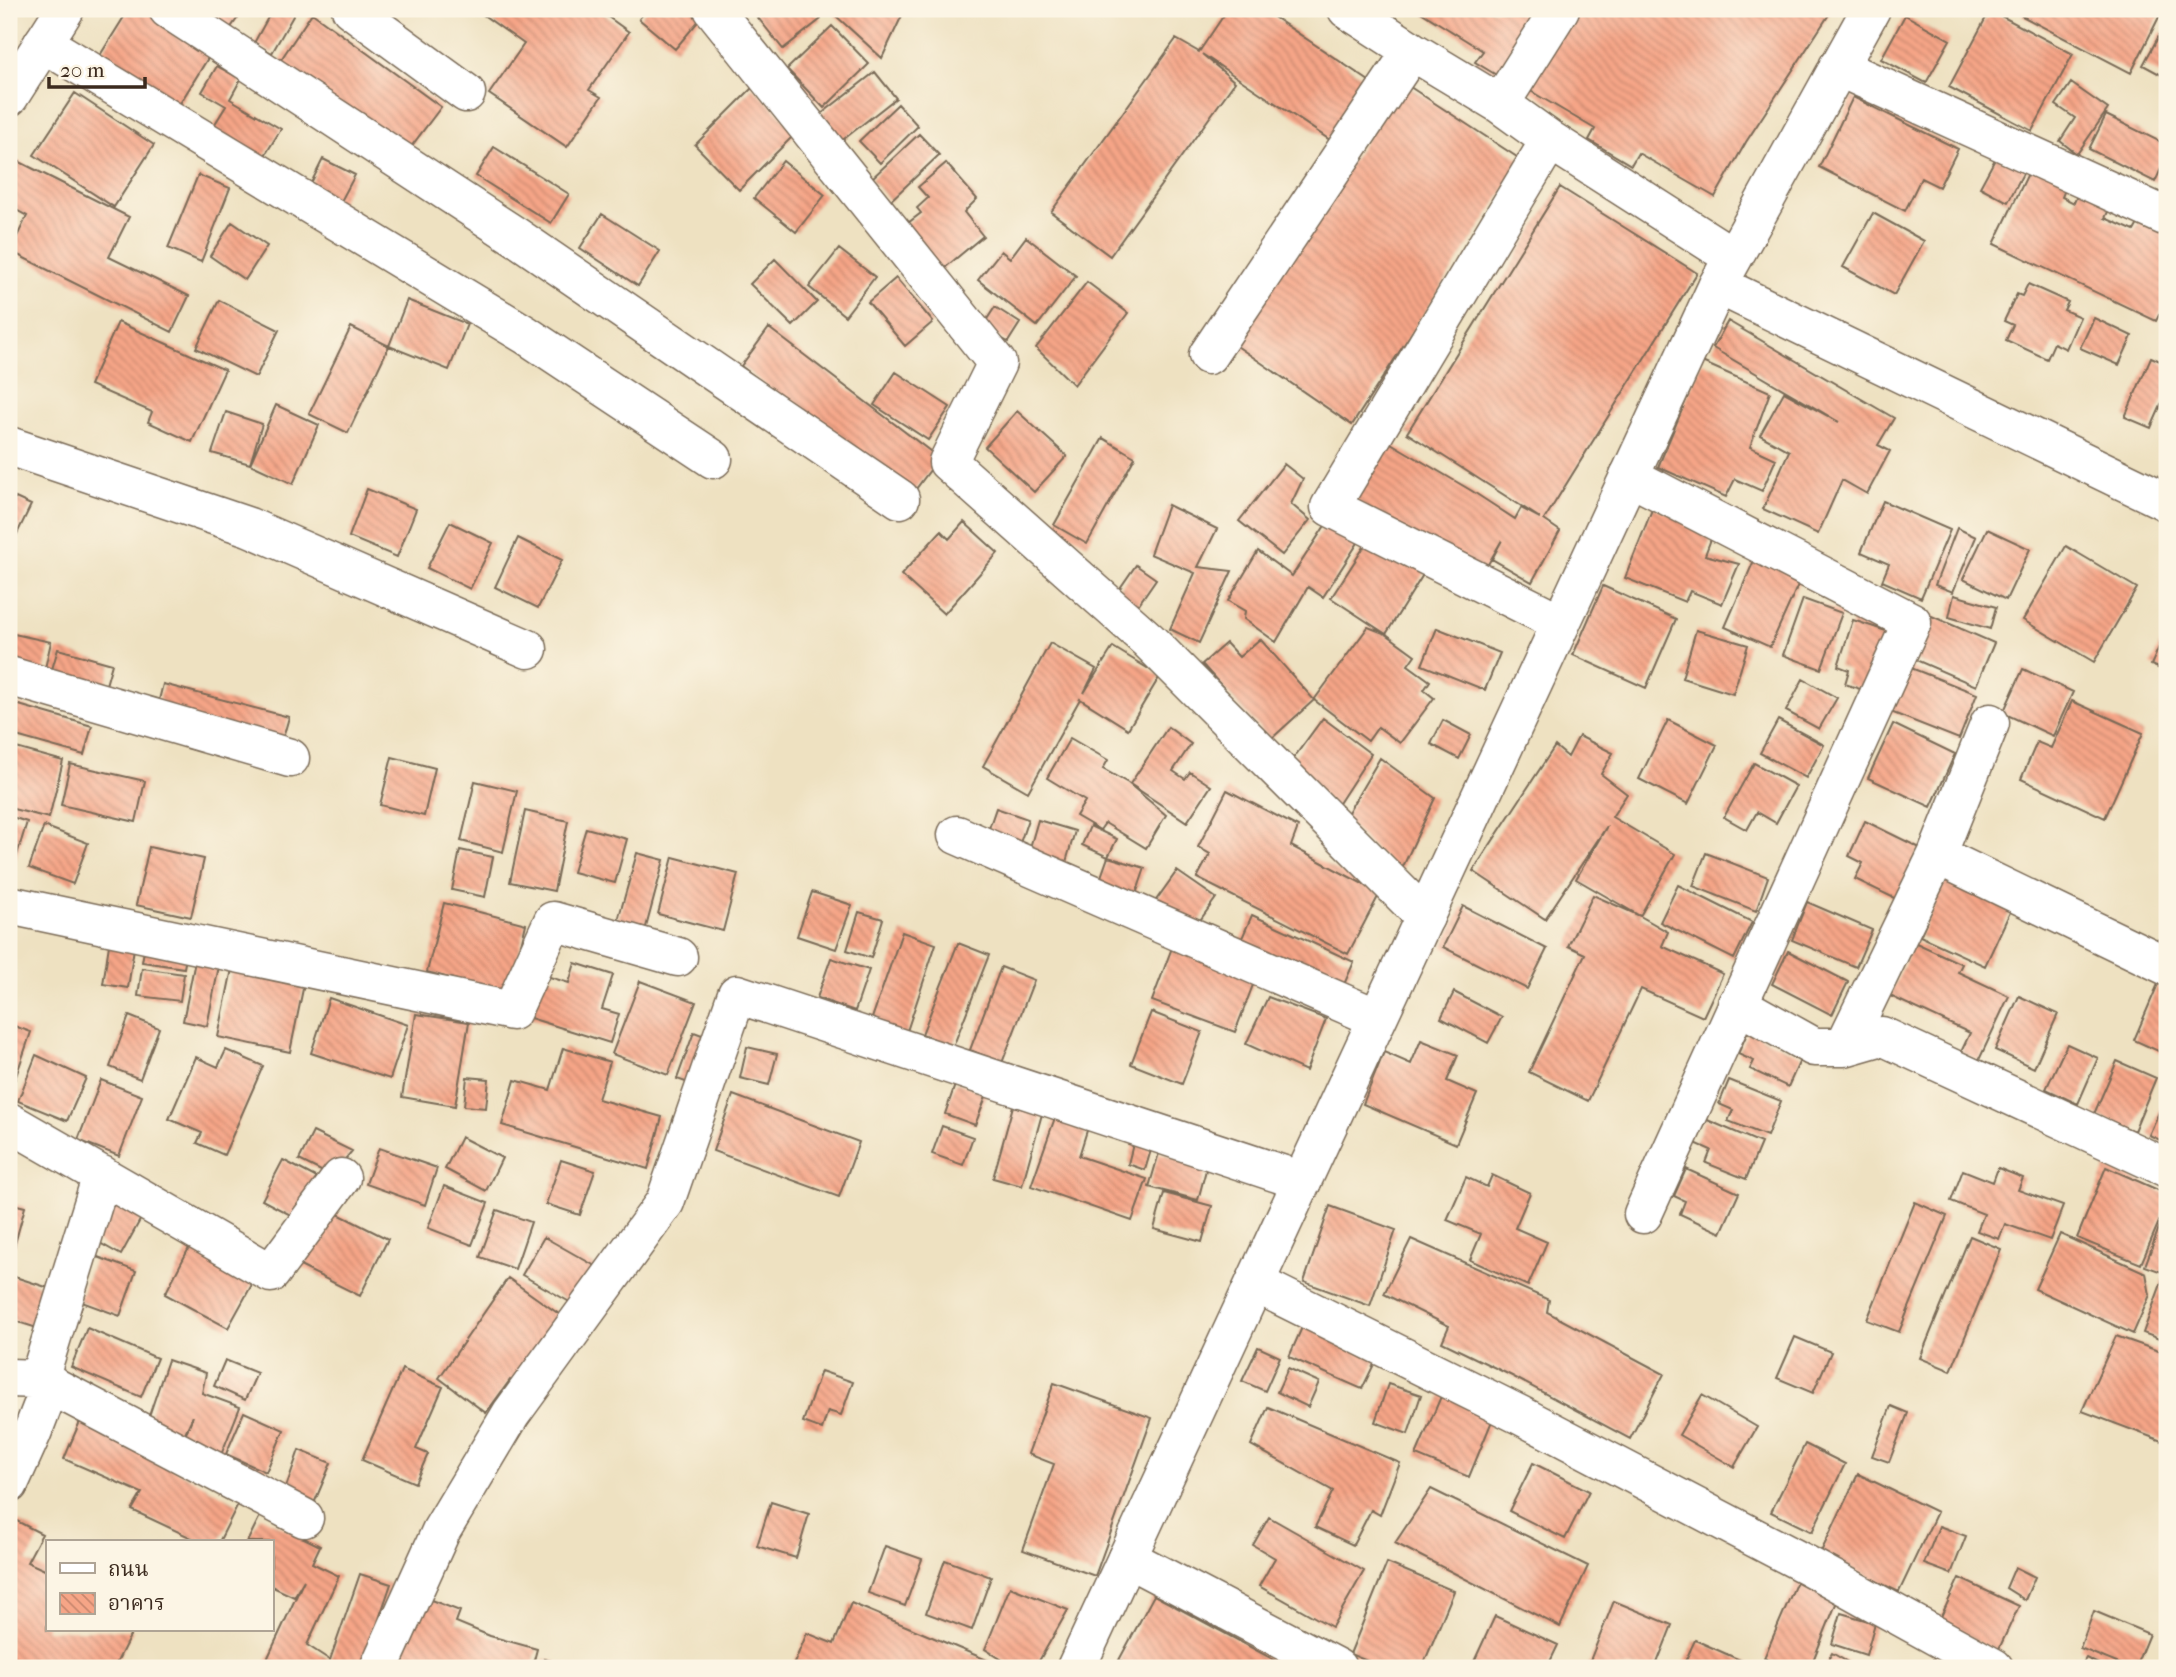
<svg xmlns="http://www.w3.org/2000/svg" width="2176" height="1677" viewBox="0 0 2176 1677" font-family="'IM FELL French Canon','Noto Serif Thai',serif">
<defs>
<pattern id="building-back-hatch" width="6" height="6" patternUnits="userSpaceOnUse" patternTransform="scale(1.75)"><rect width="6" height="6" fill="#f6a587"/><path d="M-1 5l2 2M0 0l6 6M5-1l2 2" fill="none" stroke="#c8876e"/></pattern>
</defs>
<rect width="100%" height="100%" fill="#fcf5e5"/>
<filter id="ink" filterUnits="userSpaceOnUse"><feTurbulence type="fractalNoise" baseFrequency=".0143" numOctaves="2"/><feDisplacementMap in="SourceGraphic" scale="14" xChannelSelector="R" yChannelSelector="G"/><feConvolveMatrix kernelMatrix="1 2 1 2 8 2 1 2 1" color-interpolation-filters="sRGB"/></filter>
<filter id="wash" filterUnits="userSpaceOnUse"><feTurbulence type="fractalNoise" baseFrequency=".00686" numOctaves="4" result="noise"/><feDisplacementMap in="SourceGraphic" scale="28" xChannelSelector="R" yChannelSelector="G"/><feGaussianBlur stdDeviation="1.57" result="paint"/><feColorMatrix in="noise" values="0 0 0 0 0 0 0 0 0 0 0 0 0 0 0 0 0 1.4 0 .05"/><feComposite in="paint" operator="in"/></filter>
<g filter="url(#wash)">
<rect width="100%" height="100%" fill="#eee1c1"/>
<g id="blocks">
<path fill="url(#building-back-hatch)" d="M129 9H157L216 45 171 118 92 68Z
M181 9H244L222 40Z
M267 9H297L272 53 254 43 271 12Z
M475 9H597L629 32 589 90 601 97 567 147 489 94 524 44Z
M647 9H704L707 11 675 49 639 19Z
M751 9H813L821 19 783 49Z
M838 9H905L882 58 835 15Z
M1228 9H1262L1369 81 1330 140 1202 54 1235 82 1110 256 1051 212 1176 39 1199 52Z
M1416 9H1540L1498 76 1475 62 1483 51Z
M1574 9H1830L1832 10 1746 142 1715 197 1638 153 1631 165 1589 140 1595 129 1527 89Z
M2026 9H2163L2131 73 2022 16Z
M1990 10 2073 54 2032 131 1949 87Z
M312 13 441 107 404 156 278 64Z
M1905 15 1950 40 1926 83 1881 59Z
M832 26 869 64 824 108 787 69Z
M2161 32 2167 36V78L2143 65Z
M217 66 241 79 230 99 281 129 256 170 205 140 226 106 202 92Z
M875 72 896 98 840 142 820 115Z
M1404 83 1523 161 1352 425 1231 342Z
M2071 83 2108 109 2077 154 2060 141 2075 118 2056 105Z
M753 87 797 132 739 190 695 145Z
M75 93 154 145 114 207 34 155Z
M1853 97 1958 149 1939 187 1921 178 1905 211 1819 167Z
M898 104 918 126 880 163 859 141Z
M2106 115 2167 145V156L2155 182 2089 149Z
M919 134 939 155 890 201 871 179Z
M494 147 569 194 551 223 476 176Z
M2001 148 2029 162 2008 202 1980 187Z
M14 159 129 217 109 257 189 296 172 332 10 251 27 216 9 206V170Z
M323 159 355 175 339 205 308 189Z
M783 161 825 195 796 232 754 198Z
M2034 161 2070 177 2062 197 2074 203 2082 184 2114 199 2105 218 2134 231 2143 215 2167 228V314L2161 311 2156 321 1994 244Z
M946 163 977 199 964 212 983 236 941 271 904 226 921 213 917 208 928 198 918 187Z
M198 175 230 188 201 262 168 248Z
M1560 187 1697 273 1544 520 1560 531 1532 582 1492 559 1502 540 1483 573 1344 500 1389 442 1472 491 1515 519 1521 508 1540 518 1407 433Z
M1873 213 1924 241 1894 295 1843 267Z
M602 214 660 251 638 286 580 248Z
M232 222 267 246 245 280 210 256Z
M1026 237 1076 276 1037 326 978 280 1001 251 1010 258Z
M839 249 875 277 845 316 809 287Z
M775 259 817 302 793 326 750 284Z
M896 278 933 322 905 346 868 302Z
M1087 282 1128 313 1074 385 1036 348Z
M2028 284 2068 302 2064 310 2080 317 2066 349 2054 343 2047 359 2006 340 2013 325 2004 321 2017 294 2022 296Z
M219 300 279 330 256 377 196 348Z
M407 300 467 324 449 370 389 346Z
M995 307 1020 323 1008 342 982 327Z
M2094 318 2132 336 2119 365 2080 348Z
M1728 321 1894 418 1878 445 1890 451 1867 494 1842 480 1818 534 1763 509 1789 451 1760 435 1784 392 1839 422 1713 348Z
M118 322 225 370 192 442 148 422 152 412 90 385Z
M351 327 389 346 348 433 309 414Z
M769 328 939 458 910 497 741 366Z
M9 331 17 335 9 351Z
M2151 357 2167 364V392L2151 428 2125 417Z
M1702 362 1770 392 1750 447 1776 459 1762 491 1735 479 1726 497 1658 467Z
M896 372 950 407 928 440 874 405Z
M276 405 319 425 293 484 250 464Z
M1017 411 1067 456 1034 492 985 447Z
M226 412 262 424 250 464 212 453Z
M1103 438 1135 457 1087 544 1054 525Z
M1284 464 1303 479 1291 504 1310 520 1282 555 1239 521Z
M367 489 416 509 397 557 349 537Z
M9 495 31 505 16 536 9 533Z
M1883 501 1950 530 1921 598 1882 581 1889 564 1861 552Z
M1168 505 1217 529 1198 567 1232 571 1199 643 1170 629 1195 573 1150 554Z
M1653 507 1714 531 1705 555 1739 564 1722 604 1690 591 1685 602 1625 578Z
M1330 518 1361 538 1323 597 1308 587 1276 642 1244 619 1245 611 1228 601 1258 551 1292 576Z
M450 522 493 543 470 589 427 568Z
M964 522 998 553 944 614 901 575 941 531 949 539Z
M1957 528 1976 537 1953 592 1935 585Z
M1987 529 2030 549 2006 600 1963 579Z
M1375 530 1429 565 1386 634 1331 598Z
M518 538 562 560 538 608 495 587Z
M2066 546 2137 588 2094 662 2023 620Z
M1755 558 1801 578 1770 647 1725 627Z
M1136 565 1156 579 1136 608 1116 594Z
M1603 586 1676 619 1646 688 1573 655Z
M1954 595 1996 607 1990 629 1949 617Z
M1803 599 1842 613 1821 669 1783 655Z
M1927 614 1994 643 1976 686 1909 657Z
M1853 620 1889 632 1869 692 1845 684 1849 670 1838 666Z
M1368 627 1386 634 1415 655 1408 665 1430 681 1424 690 1434 698 1400 743 1378 727 1368 741 1314 700 1270 740 1202 664 1226 643 1239 657 1260 639 1314 700Z
M1437 628 1500 653 1485 690 1422 665Z
M2167 629V672L2151 665Z
M1696 630 1748 645 1733 694 1682 678Z
M14 634 51 642 43 677 9 668V657Z
M1050 643 1096 669 1084 693 1113 647 1160 676 1128 729 1080 699 1028 792 983 766Z
M58 649 112 664 104 692 50 676Z
M1906 666 1977 694 1959 739 1888 711Z
M2023 669 2073 692 2053 736 2003 713Z
M1803 679 1837 698 1819 729 1786 711Z
M163 684 289 717 280 749 155 716Z
M2072 701 2143 733 2105 818 2021 779 2037 742 2051 748Z
M12 703 92 726 84 755 9 734V714Z
M1323 718 1371 754 1336 808 1290 763Z
M1443 720 1471 735 1459 759 1431 744Z
M1668 720 1717 745 1688 804 1639 779Z
M1778 720 1824 745 1806 778 1760 753Z
M1893 724 1955 754 1931 807 1868 778Z
M1168 727 1191 744 1173 771 1185 779 1190 772 1211 786 1187 822 1130 784Z
M1579 736 1613 753 1601 774 1627 794 1612 817 1675 854 1640 916 1668 932 1662 946 1723 974 1703 1017 1641 989 1588 1101 1529 1072 1585 954 1568 946 1593 895 1640 916 1576 879 1607 826 1545 919 1473 871 1555 746 1568 757Z
M1070 738 1108 760 1103 769 1128 783 1166 815 1146 848 1105 823 1100 830 1076 816 1085 801 1047 778Z
M9 746 63 761 49 818 9 808Z
M392 757 435 768 424 816 380 805Z
M1380 758 1435 798 1400 873 1344 819Z
M1754 763 1796 786 1776 823 1757 812 1747 830 1724 817Z
M70 764 145 781 136 822 61 805Z
M475 781 517 791 503 852 461 841Z
M1227 790 1298 827 1291 846 1380 893 1348 954 1197 878 1210 854 1198 847Z
M996 808 1028 819 1016 855 984 843Z
M525 811 568 821 554 891 510 882Z
M9 816 27 822 13 868 9 866Z
M1038 820 1075 831 1064 869 1027 858Z
M1865 821 1920 848 1896 899 1855 879 1863 863 1849 856Z
M44 826 88 843 73 884 29 868Z
M1090 826 1117 839 1108 857 1082 845Z
M586 828 627 839 615 883 573 872Z
M149 847 204 859 191 917 136 905Z
M460 850 493 857 485 897 452 890Z
M637 853 664 860 645 931 617 924Z
M1706 853 1768 877 1756 911 1693 886Z
M673 857 738 874 723 931 658 914Z
M1108 857 1145 868 1133 903 1096 891Z
M1177 871 1216 898 1193 930 1154 903Z
M1945 880 2011 910 1985 966 1920 936Z
M1678 885 1752 922 1734 959 1660 922Z
M812 892 852 905 836 949 797 936Z
M1807 902 1872 930 1856 967 1792 940Z
M444 903 526 924 509 994 427 972Z
M1463 906 1547 949 1527 989 1443 947Z
M859 912 883 919 871 958 847 950Z
M1252 915 1354 962 1338 998 1236 952Z
M902 932 936 944 905 1037 870 1024Z
M1914 942 1962 964 1958 972 2009 996 1979 1060 1961 1052 1970 1033 1890 996Z
M958 943 989 955 953 1047 922 1034Z
M109 945 134 948 128 988 103 984Z
M145 945 187 952 184 968 142 962Z
M1173 945 1256 977 1235 1032 1152 1001Z
M1788 951 1848 982 1832 1015 1772 984Z
M196 956 220 961 207 1026 183 1021Z
M831 958 869 970 855 1011 817 998Z
M575 963 613 975 602 1009 619 1014 610 1043 527 1017 540 974 569 983Z
M1001 967 1034 980 1002 1063 970 1050Z
M142 968 184 974 180 1001 138 996Z
M232 969 304 984 290 1052 218 1037Z
M640 981 696 1002 668 1075 612 1054Z
M2158 984 2167 987V1055L2134 1040Z
M1454 992 1502 1017 1488 1043 1441 1018Z
M2019 996 2058 1014 2034 1068 1995 1050Z
M1268 997 1326 1019 1306 1071 1246 1044Z
M329 998 408 1025 390 1079 311 1053Z
M1151 1012 1202 1032 1182 1084 1131 1064Z
M416 1014 469 1022 455 1106 402 1097Z
M129 1016 159 1028 140 1079 110 1067Z
M9 1024 31 1032 15 1079 9 1077Z
M1748 1031 1802 1056 1788 1087 1750 1069 1754 1061 1738 1054Z
M694 1032 710 1038 694 1085 677 1079Z
M1421 1040 1458 1055 1447 1081 1477 1094 1456 1144 1363 1104 1384 1052 1411 1064Z
M2067 1044 2098 1058 2078 1104 2046 1089Z
M747 1047 777 1054 769 1085 740 1078Z
M563 1048 610 1062 598 1099 662 1117 648 1169 502 1125 515 1080 550 1090Z
M226 1050 263 1066 224 1155 197 1143 202 1133 169 1119 196 1057 218 1067Z
M36 1055 86 1078 67 1121 18 1101Z
M2117 1061 2156 1078 2134 1131 2094 1114Z
M467 1077 489 1079 486 1108 464 1106Z
M101 1080 142 1096 119 1156 78 1140Z
M1729 1080 1781 1101 1767 1136 1728 1121 1733 1110 1719 1104Z
M956 1082 987 1094 975 1125 945 1114Z
M2167 1094V1143L2149 1135Z
M733 1095 859 1142 839 1197 713 1151Z
M1013 1106 1042 1114 1022 1186 993 1178Z
M1057 1112 1089 1124 1079 1156 1147 1179 1132 1221 1031 1186Z
M1705 1119 1761 1143 1746 1179 1706 1163 1711 1150 1695 1143Z
M942 1126 973 1137 963 1165 932 1154Z
M313 1132 352 1151 331 1176 299 1160Z
M461 1137 502 1158 486 1191 445 1169Z
M1134 1140 1151 1150 1145 1170 1128 1164Z
M379 1148 437 1168 425 1205 366 1184Z
M1159 1153 1207 1166 1198 1200 1149 1187Z
M283 1160 319 1179 298 1219 262 1200Z
M561 1160 595 1171 580 1215 546 1204Z
M2106 1167 2167 1194V1203L2141 1264 2077 1238Z
M1998 1168 2023 1178 2018 1190 2063 1206 2050 1240 2005 1224 1999 1239 1977 1231 1984 1214 1951 1201 1963 1170 1993 1182Z
M1686 1169 1739 1193 1721 1233 1680 1214 1685 1201 1674 1196Z
M1492 1175 1530 1193 1515 1228 1547 1242 1528 1286 1470 1260 1481 1234 1447 1220 1466 1177 1487 1187Z
M444 1186 488 1203 472 1245 428 1228Z
M1164 1193 1212 1206 1202 1242 1154 1229Z
M116 1198 144 1213 121 1255 93 1239Z
M1915 1202 1947 1216 1899 1332 1867 1320Z
M9 1203 25 1207 10 1262H9Z
M1330 1206 1396 1230 1370 1306 1304 1282Z
M2167 1206V1342L2143 1333 2165 1273 2145 1266Z
M326 1208 388 1239 360 1296 298 1265Z
M497 1210 531 1222 515 1269 480 1257Z
M2060 1234 2146 1273 2150 1295 2133 1334 2035 1289Z
M1970 1236 2001 1249 1951 1371 1920 1358Z
M544 1237 597 1267 575 1305 522 1275Z
M1411 1239 1549 1300 1547 1312 1664 1374 1630 1439 1512 1376 1442 1342 1449 1326 1384 1294Z
M190 1246 254 1281 228 1328 165 1294Z
M95 1256 136 1271 120 1316 79 1301Z
M9 1275 52 1289 40 1329 9 1319Z
M508 1278 566 1319 519 1385 510 1380 486 1413 439 1378Z
M1303 1325 1377 1358 1362 1389 1289 1357Z
M87 1328 157 1358 141 1397 71 1367Z
M2116 1336 2167 1354V1443L2082 1411Z
M1795 1337 1831 1352 1813 1393 1777 1378Z
M1258 1347 1280 1357 1265 1391 1242 1381Z
M168 1360 206 1373 202 1393 240 1407 219 1460 181 1446 193 1416 184 1435 147 1422Z
M225 1360 257 1373 245 1400 214 1386Z
M1288 1368 1319 1382 1308 1407 1277 1392Z
M402 1369 443 1387 416 1449 428 1454 415 1483 362 1460Z
M821 1371 853 1382 841 1415 828 1411 822 1429 803 1422Z
M1054 1383 1152 1418 1095 1576 1023 1550 1054 1464 1028 1454Z
M1388 1384 1421 1395 1408 1434 1375 1422Z
M1442 1394 1494 1416 1469 1477 1416 1455Z
M1702 1395 1757 1427 1734 1467 1679 1435Z
M1891 1406 1908 1413 1889 1462 1872 1456Z
M1268 1407 1400 1463 1380 1515 1371 1510 1353 1545 1315 1527 1333 1491 1251 1445Z
M244 1412 284 1430 266 1472 226 1454Z
M81 1419 238 1504 219 1542H200L132 1510 142 1493 64 1459Z
M1805 1444 1845 1464 1812 1532 1771 1512Z
M299 1450 331 1463 313 1506 284 1493Z
M1533 1463 1589 1491 1565 1539 1509 1511Z
M1858 1474 1937 1512 1899 1592 1820 1554Z
M1431 1489 1588 1566 1560 1627 1395 1543Z
M771 1502 809 1514 796 1558 757 1546Z
M260 1516 320 1546 312 1563 339 1576 307 1645 330 1660 360 1574 391 1584 362 1668H263L304 1580 294 1597 271 1586V1542H247Z
M9 1517 42 1534 27 1562 47 1571V1630H133L114 1668H57L40 1660 37 1668H9Z
M1269 1517 1364 1571 1332 1627 1259 1586 1275 1558 1253 1545Z
M1939 1526 1966 1536 1951 1574 1924 1564Z
M885 1546 922 1559 905 1606 868 1593Z
M945 1560 991 1577 972 1630 926 1613Z
M1387 1563 1454 1591 1422 1668H1384L1350 1654Z
M2015 1567 2035 1577 2025 1600 2006 1588Z
M1959 1578 2019 1606 1998 1651 1938 1623Z
M1797 1581 1838 1599 1810 1668H1785L1764 1658Z
M1010 1587 1068 1610 1035 1668H1015L985 1649Z
M1154 1595 1217 1629 1289 1668H1135L1119 1660Z
M423 1597 460 1611 456 1622 490 1636 537 1649 532 1668H398Z
M1614 1601 1672 1625 1655 1668H1587Z
M851 1603 1006 1668H792L807 1633 834 1644Z
M2094 1611 2149 1634 2135 1668H2129L2080 1648Z
M1841 1613 1875 1623 1866 1655 1832 1644Z
M1495 1616 1558 1645 1547 1668H1471Z
M1695 1640 1758 1668H1682Z
M1832 1653 1858 1668H1823Z
M1935 1656 1958 1668H1928Z
M2086 1658 2106 1668H2080Z
M544 1659 576 1667V1668H541Z"/>
</g>
</g>
<g filter="url(#ink)">
<use href="#blocks" fill-opacity="0" stroke="#7a6a57" stroke-width="2"/>
<g fill="none" stroke-linecap="round" stroke-linejoin="round">
<defs>
<path id="street" d="M168 9 515 236 900 499
M351 9 466 93
M713 9 997 363 948 462 1148 640 1425 917
M1347 9 1412 51 1500 104 1550 140 1733 257
M43 43 526 335 713 459
M1838 67 2167 217
M1500 104 1560 9
M1550 140 1330 507 1561 623
M1718 285 2167 502
M1208 355 1412 51
M9 446 249 527 528 649
M1629 476 1912 622 1643 1214
M9 676 290 758
M957 835 1377 1018
M1937 855 2167 966
M9 905 512 1011 553 921 678 957
M1737 1004 1814 1047H1844L1882 1036 2167 1168
M1844 1047 1937 855 1990 723
M9 1122 271 1273 341 1178
M1255 1283 1522 1416 1807 1565 1994 1668
M9 1378 39 1379 102 1175
M39 1379 304 1518
M9 1484 32 1433 51 1384
M1127 1558 1337 1668
M379 1668 441 1531 511 1414 665 1202 737 994 1302 1181"/>
<path id="secondary" d="M1076 1668 1718 285 1871 9"/>
<path id="primary" d="M9 97 65 9"/>
</defs>
<use href="#street" stroke="#7a6a57" stroke-width="41"/>
<use href="#secondary" stroke="#7a6a57" stroke-width="41"/>
<use href="#primary" stroke="#7a6a57" stroke-width="41"/>
<use href="#street" stroke="#fff" stroke-width="38"/>
<use href="#secondary" stroke="#fff" stroke-width="38"/>
<use href="#primary" stroke="#fff" stroke-width="38"/>
</g>
</g>
<rect width="2176" height="1677" fill="none" stroke="#fcf5e5" stroke-width="35"/>
<rect x="46" y="1540" width="228" height="91" fill="#fcf5e5" stroke="#afa495" stroke-width="2"/>
<rect x="60" y="1563" width="35" height="10" fill="#ffffff" stroke="#afa495" stroke-width="2"/>
<text x="108" y="1576" font-size="21" fill="#3b2a1e">ถนน</text>
<rect x="60" y="1593" width="35" height="21" fill="url(#building-back-hatch)" stroke="#afa495" stroke-width="2"/>
<text x="108" y="1610" font-size="21" fill="#3b2a1e">อาคาร</text>
<path d="M49 77v10h96v-10" fill="none" stroke="#3b2a1e" stroke-width="3.5"/>
<text x="60" y="77" font-size="21" fill="#3b2a1e" stroke="#fcf5e5" stroke-width="5" paint-order="stroke">20 m</text>
</svg>
